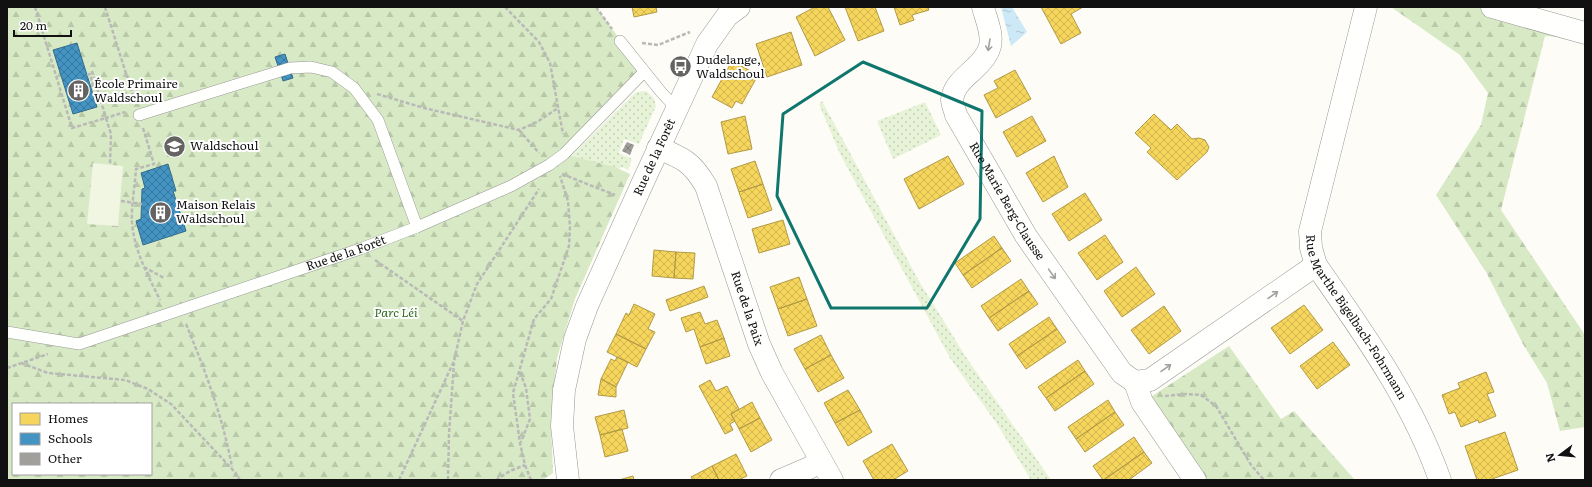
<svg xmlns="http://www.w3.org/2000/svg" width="1592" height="487" viewBox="0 0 1592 487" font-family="Literata,serif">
<defs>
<pattern id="green-dots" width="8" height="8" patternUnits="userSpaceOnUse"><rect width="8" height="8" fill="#e7f3d7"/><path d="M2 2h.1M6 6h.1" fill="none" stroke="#c5cfb8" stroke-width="1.8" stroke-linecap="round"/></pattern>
<pattern id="forest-firs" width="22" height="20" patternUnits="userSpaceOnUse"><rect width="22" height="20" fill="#d8eac5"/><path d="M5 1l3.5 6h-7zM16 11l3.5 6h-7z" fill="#b8c8a8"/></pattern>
<pattern id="water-ripples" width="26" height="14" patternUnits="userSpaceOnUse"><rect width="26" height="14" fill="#cde8f7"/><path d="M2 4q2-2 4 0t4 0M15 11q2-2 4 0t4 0" fill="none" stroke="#afc6d3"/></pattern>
<pattern id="homes-cross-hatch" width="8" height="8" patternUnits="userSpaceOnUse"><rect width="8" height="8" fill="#f6d55c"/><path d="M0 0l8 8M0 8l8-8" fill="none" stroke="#d2b64f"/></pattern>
<pattern id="schools-cross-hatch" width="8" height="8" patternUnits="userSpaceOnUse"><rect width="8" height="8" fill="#4393c3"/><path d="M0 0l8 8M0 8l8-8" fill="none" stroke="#37779d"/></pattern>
<pattern id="building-cross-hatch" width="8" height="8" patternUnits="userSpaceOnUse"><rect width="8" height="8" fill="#a19f9c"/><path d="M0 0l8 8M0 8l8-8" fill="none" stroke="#82807e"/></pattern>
</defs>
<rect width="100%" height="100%" fill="#fdfcf7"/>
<path fill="url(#green-dots)" d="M646 91 654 98 656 106 639 144 624 139 619 153 632 159 628 170 622 167 619 169 571 156 636 92Z
M822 101 919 281 966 357 1051 480H1031L997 424 950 358 840 154 819 104Z
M925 102 941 135 893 159 877 121Z"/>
<path fill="url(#forest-firs)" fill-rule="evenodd" d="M7 7H596L644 72 564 154 615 167 630 174 575 299 557 358 551 422 553 473 543 480H7ZM13 404H151V474H13Z
M1391 7H1494L1585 38 1545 36 1501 210 1585 335V427L1560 431 1547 383 1523 344 1486 272 1436 195 1481 125 1488 93 1460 55Z
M1229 346 1281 419 1294 411 1355 480H1205L1149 398Z"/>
<path fill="#f0f6e1" d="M93 163 123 166 118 226 87 224Z"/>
<path fill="url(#water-ripples)" d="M1001 7H1012L1027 32 1011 46Z"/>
<path fill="url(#homes-cross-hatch)" stroke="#b19a46" d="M632 7H656L657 12 634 17Z
M815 7H828L845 40 815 56 796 17Z
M845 7H875L884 31 858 41Z
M894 7H928L929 10 912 15 914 20 900 25Z
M1041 7H1083L1071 14 1081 33 1061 44Z
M791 32 802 65 767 77 756 44Z
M732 61 758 75 742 104 736 101 732 108 712 97Z
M1015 70 1031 99 996 118 984 95 998 88 994 81Z
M1154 114 1171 130 1177 124 1192 139 1199 138 1205 140 1209 147 1207 152 1177 180 1147 152 1151 148 1135 133Z
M745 116 752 149 728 154 721 122Z
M1032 116 1046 141 1017 157 1003 132Z
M948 156 964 184 919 209 904 179Z
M1054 156 1068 187 1043 202 1026 173Z
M755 161 763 184 739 192 731 169Z
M763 184 772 210 748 218 739 192Z
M1085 193 1102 220 1069 241 1052 214Z
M783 220 790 244 759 253 752 229Z
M1105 235 1123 262 1097 280 1078 253Z
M994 236 1002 248 963 275 955 263Z
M1002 248 1011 261 972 288 963 275Z
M654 250 676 252 674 278 652 276Z
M676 252 695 253 693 279 674 278Z
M1136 267 1155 294 1122 317 1104 291Z
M799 277 807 299 778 309 770 287Z
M1021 279 1029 291 989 318 981 306Z
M704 286 708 297 670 311 666 300Z
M1029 291 1038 304 998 331 989 318Z
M807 299 817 326 788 336 778 309Z
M634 304 655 314 648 329 655 332 646 349 616 334 626 313 629 315Z
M1304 305 1323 330 1290 354 1271 328Z
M1164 306 1181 331 1149 354 1131 330Z
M700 312 705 324 717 320 724 338 700 347 694 329 686 332 681 318Z
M1049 317 1057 329 1017 356 1009 344Z
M1057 329 1066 342 1026 369 1017 356Z
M616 334 646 349 637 367 607 352Z
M821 335 831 355 805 369 794 349Z
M724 338 730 356 706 364 700 347Z
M1333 342 1350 365 1317 389 1300 366Z
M831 355 844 378 818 392 805 369Z
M617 357 628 362 616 387 601 379 611 359 615 361Z
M1078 360 1085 371 1046 398 1038 387Z
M1085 371 1094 384 1055 411 1046 398Z
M1486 372 1494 392 1487 394 1496 416 1479 423 1478 420 1461 427 1455 412 1449 414 1442 395 1460 388 1458 383Z
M601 379 616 387V397L598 395Z
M710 380 716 391 727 386 739 409 731 414 735 421 730 424 733 430 725 434 699 386Z
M848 390 860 410 835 423 824 403Z
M1108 400 1115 412 1076 439 1068 427Z
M752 402 760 418 739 429 731 414Z
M624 410 628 428 600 435 595 417Z
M860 410 872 432 848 446 835 423Z
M1115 412 1124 425 1085 452 1076 439Z
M760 418 772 440 751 452 739 429Z
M622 429 628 451 605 457 600 435Z
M1505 432 1518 470 1489 480H1477L1465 446Z
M1134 437 1144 452 1103 480 1093 466Z
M892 444 908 471 893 480H874L863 461Z
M1144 452 1152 463 1129 480H1104Z
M736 454 747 476 738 480H719L712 466Z
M712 466 719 480H693L691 477Z
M633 476 634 480H619Z"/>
<path fill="url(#schools-cross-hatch)" stroke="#346c8e" d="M77 43 97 107 73 114 53 50Z
M285 54 293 78 283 81 275 57Z
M168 164 176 191H173L186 231 143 245 136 221 141 219 142 189 145 188 141 173Z"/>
<path fill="url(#building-cross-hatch)" d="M627 142 634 145 630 155 622 151Z"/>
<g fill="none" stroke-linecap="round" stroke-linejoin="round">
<defs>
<g id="service">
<path d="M620 41 661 92 676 108"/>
<path d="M139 115 290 68 311 67 332 72 354 88 378 120 417 227"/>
<path id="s1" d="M7 332 79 344 360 249 417 227 511 186 549 165 564 154 644 72"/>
</g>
<g id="minor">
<path id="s2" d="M983 7C986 19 993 34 990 46 984 69 954 77 952 100 952 104 955 110 956 115L1026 236 1122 373 1135 382 1150 380 1316 265"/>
<path id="s3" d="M1366 7 1310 231 1311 248 1316 265C1364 334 1412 400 1440 480"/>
<path d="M1492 7 1585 33"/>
<path id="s4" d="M658 148C683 158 692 162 706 186L759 344 772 373 832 480"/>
<path d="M1135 382 1142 402 1195 480"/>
<path id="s5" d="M568 480 562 426 564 390 575 339 587 306 643 182 707 44 727 16 739 7"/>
<path d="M781 480 809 468 821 461"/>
</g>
</defs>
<use href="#service" stroke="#979795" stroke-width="12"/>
<use href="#minor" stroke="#979795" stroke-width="23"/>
<path stroke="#b9b9b8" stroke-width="2.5" stroke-dasharray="4 2" stroke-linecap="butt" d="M35 7 72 128 106 118 111 134 110 165
M105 7 135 102
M505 7 539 42 550 63 563 134
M596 7 612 29
M642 43 658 45 690 32
M92 71 106 118 125 112
M87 75 90 74 94 88 97 87
M377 94 424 108 519 130 537 122 558 108
M143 128 154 164 136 169C135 186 131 206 132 222 134 251 148 275 160 300
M519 130 539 153
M562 174 615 195
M121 201 142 204
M375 260 463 321
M144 267 164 278
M186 324C205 370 223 418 232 467
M21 363 48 373 125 380 148 389 171 404 232 469 240 480
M7 368 48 354
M520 372 526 388 530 419 521 442
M1165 396 1186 394 1201 395 1216 406 1251 465 1264 480
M399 480 454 361 463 321 477 284 539 189
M448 480 449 434 454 363
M496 480 510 471 525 465
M531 480 525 465 520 443 513 393 534 319 551 299 569 246 570 227 568 201 560 176"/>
<use href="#service" stroke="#fffffe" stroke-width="11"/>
<use href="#minor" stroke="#fffffe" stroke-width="22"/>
</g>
<defs><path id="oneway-shaft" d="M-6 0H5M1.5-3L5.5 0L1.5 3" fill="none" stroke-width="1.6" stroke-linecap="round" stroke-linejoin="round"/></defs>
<g stroke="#a0a09f">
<use href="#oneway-shaft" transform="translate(989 45) rotate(99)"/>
<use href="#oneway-shaft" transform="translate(1052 274) rotate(55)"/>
<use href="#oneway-shaft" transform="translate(1273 295) rotate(-35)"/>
<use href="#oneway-shaft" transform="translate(1166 368) rotate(-35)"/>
</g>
<path fill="none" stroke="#0f766e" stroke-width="3" stroke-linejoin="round" d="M863 62 982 111 980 219 927 308H831L777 196 783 114Z"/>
<defs>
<symbol id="bus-disc" viewBox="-11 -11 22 22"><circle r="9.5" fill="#646362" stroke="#fff"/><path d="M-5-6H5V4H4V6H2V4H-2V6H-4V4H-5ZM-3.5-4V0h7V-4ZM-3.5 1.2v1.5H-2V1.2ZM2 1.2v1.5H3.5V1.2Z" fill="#fff"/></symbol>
<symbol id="building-disc" viewBox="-11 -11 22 22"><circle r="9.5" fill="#646362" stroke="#fff"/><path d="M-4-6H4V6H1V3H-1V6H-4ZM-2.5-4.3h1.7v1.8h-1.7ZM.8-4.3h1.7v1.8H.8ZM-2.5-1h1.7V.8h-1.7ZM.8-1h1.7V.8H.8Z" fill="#fff"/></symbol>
<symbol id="school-disc" viewBox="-11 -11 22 22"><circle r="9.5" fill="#646362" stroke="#fff"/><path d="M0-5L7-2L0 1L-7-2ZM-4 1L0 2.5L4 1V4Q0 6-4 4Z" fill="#fff"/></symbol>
</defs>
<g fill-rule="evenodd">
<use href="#bus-disc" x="668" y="54" width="25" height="25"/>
<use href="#building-disc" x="66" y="78" width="25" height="25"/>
<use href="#school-disc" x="162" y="134" width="25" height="25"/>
<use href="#building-disc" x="148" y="200" width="25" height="25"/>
</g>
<g text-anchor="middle" stroke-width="4" stroke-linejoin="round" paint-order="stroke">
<g font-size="12" fill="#111" stroke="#fff" text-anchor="start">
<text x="696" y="64">Dudelange,<tspan x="696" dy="14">Waldschoul</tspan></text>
<text x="94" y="88">École Primaire<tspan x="94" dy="14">Waldschoul</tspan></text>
<text x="190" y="150">Waldschoul</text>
<text x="176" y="209">Maison Relais<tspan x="176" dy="14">Waldschoul</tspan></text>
</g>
<g font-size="12" fill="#111" stroke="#fff">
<text dy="4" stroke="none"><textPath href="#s5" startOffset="341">Rue de la Forêt</textPath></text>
<text dy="4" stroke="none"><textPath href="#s2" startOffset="223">Rue Marie Berg-Clausse</textPath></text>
<text dy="4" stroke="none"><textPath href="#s1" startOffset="355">Rue de la Forêt</textPath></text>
<text dy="4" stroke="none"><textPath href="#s4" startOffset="192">Rue de la Paix</textPath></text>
<text dy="4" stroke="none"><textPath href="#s3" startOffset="330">Rue Marthe Bigelbach-Fohrmann</textPath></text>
</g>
<g font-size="12" font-style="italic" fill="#2f6b1f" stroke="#fff">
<text x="396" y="317">Parc Léi</text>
</g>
</g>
<rect width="1592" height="487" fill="none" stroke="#111111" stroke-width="16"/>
<rect x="12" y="403" width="140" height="72" fill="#ffffff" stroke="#a0a0a0"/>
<rect x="20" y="413" width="20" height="12" fill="#f6d55c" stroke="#a0a0a0"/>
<text x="48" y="423" font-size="12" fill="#111111">Homes</text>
<rect x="20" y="433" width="20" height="12" fill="#4393c3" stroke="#a0a0a0"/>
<text x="48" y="443" font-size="12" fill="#111111">Schools</text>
<rect x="20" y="453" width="20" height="12" fill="#a19f9c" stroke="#a0a0a0"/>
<text x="48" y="463" font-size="12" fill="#111111">Other</text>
<g transform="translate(1560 455) rotate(254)" stroke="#ffffff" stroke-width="3" paint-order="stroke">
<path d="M0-3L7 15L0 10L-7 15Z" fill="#111111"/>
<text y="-6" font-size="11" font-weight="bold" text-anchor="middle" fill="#111111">N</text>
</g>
<path d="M14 30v6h57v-6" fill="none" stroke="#111111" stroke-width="2"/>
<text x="20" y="30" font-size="12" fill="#111111" stroke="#ffffff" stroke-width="3" paint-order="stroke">20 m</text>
</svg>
